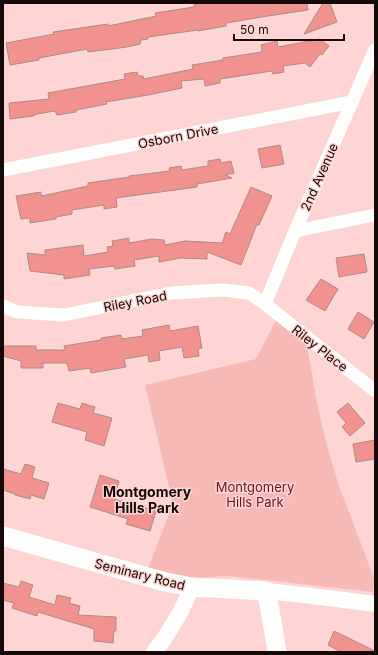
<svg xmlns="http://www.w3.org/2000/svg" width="378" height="655" viewBox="0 0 378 655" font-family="Inter,sans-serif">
<rect width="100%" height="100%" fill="#fed5d3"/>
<path fill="#f5bab7" d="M276 320 307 345 317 403 327 446 338 483 374 578 373 592 229 576 194 578 148 568 173 504 145 385 256 359Z"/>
<path fill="#ef9290" stroke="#b08a88" d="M203 3H307L308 10 268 16 226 23V26L198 31V30L148 37V39L141 40 140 44 127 47 88 52 87 49 39 58V60L10 65 6 43 54 34 53 32 108 24V26L156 16 155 13 194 7V5Z
M323 3H330L337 22 304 34Z
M320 39 329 46 322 55 320 54 310 67 305 63 283 66 284 72 273 74 272 71 220 79V83L205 86 204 79 181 81 182 88 148 95 106 102 107 104 76 110V112L57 115 55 111 37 114 33 116 10 119 9 103 49 99 48 93 125 79 124 74 137 72 138 76H143L144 79 193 69 192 65 223 60V58L262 52 261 45 277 41 278 47Z
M280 145 284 164 262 168 258 149Z
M220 159 221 163 231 161 234 173 225 175 232 178 197 184V187L116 198 117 207 104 209V205L72 210V214L56 217V219L30 223V218L21 219 16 196 41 192V196L88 186V183L129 177V176L170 171 169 168 181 166 182 170 208 166V161Z
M251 187 272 196 259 225 257 224 241 265 207 252V259L181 258 159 262V256L134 260 135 266 115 269 114 266 89 269 90 275 64 279V275L30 271 27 253 45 255V250L83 245 84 256 108 252 107 247 113 246 112 241 129 238V243L152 239 164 240 165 245 185 241 222 243 226 232 230 234Z
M364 254 367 272 339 277 336 258Z
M321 279 338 289 325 311 306 300Z
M358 312 374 322 364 339 348 329Z
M169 325 170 331 198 326 202 348 198 349 199 356 184 358 182 347 159 351 160 360 149 362 148 355 124 359 126 367 91 373 90 368 69 371 67 363H43V368H21V361L3 356V346H36V350H65L64 346 101 340V338L121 335 122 339 143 336 142 330Z
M58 403 80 409 82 403 95 407 93 413 112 418 104 446 85 440 87 432 52 422Z
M348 403 365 423 350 436 342 427 346 423 337 412Z
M375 440V459L356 462 353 444Z
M25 464 35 467 32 478 49 483 44 499 31 495 30 499 15 495V494L3 490V469L21 474Z
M100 475 119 481 114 499 156 511 150 531 126 524 128 519 90 507Z
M21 581 33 585 29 597 55 605 57 595 71 598 69 603 80 606 78 615 116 617V631H114L113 643 94 641V629L38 612 37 616 12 608 14 603 3 600V583L19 587Z
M334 631 375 651V652H341L328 645Z"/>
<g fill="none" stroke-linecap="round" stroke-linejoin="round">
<path stroke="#fff" stroke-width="13" d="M3 170 352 102
M295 231 375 215
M265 304 295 231 375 50
M3 306 17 312 64 315 171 293 223 290 249 293 265 304 375 391"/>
<path stroke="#fff" stroke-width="16" d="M266 591 312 596 375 604
M154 652 164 639 180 613 192 587"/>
<path stroke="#fff" stroke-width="19" d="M3 536 165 582 192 587 266 591 272 621 277 652"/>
</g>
<g text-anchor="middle" stroke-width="3" stroke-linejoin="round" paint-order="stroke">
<g font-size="13" fill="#160909" stroke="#fed5d3">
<text transform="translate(178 136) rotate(-11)" y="5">Osborn Drive</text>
<text transform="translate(319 177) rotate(-66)" y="5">2nd Avenue</text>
<text transform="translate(135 301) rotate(-11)" y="5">Riley Road</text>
<text transform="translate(320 348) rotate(38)" y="5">Riley Place</text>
<text transform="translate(140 574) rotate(14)" y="5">Seminary Road</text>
</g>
<g font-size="13" fill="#68161d" stroke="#fed5d3">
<text x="255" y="492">Montgomery<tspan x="255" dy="15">Hills Park</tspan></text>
</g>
<g font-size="14" font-weight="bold" fill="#160909" stroke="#fed5d3">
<text x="147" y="497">Montgomery<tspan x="147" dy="16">Hills Park</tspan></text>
</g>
</g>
<rect width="378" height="655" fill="none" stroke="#160909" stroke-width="8"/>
<path d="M234 34v6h110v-6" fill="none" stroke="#160909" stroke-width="2"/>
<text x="240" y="34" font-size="12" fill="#160909" stroke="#fed5d3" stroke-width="3" paint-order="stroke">50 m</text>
</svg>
